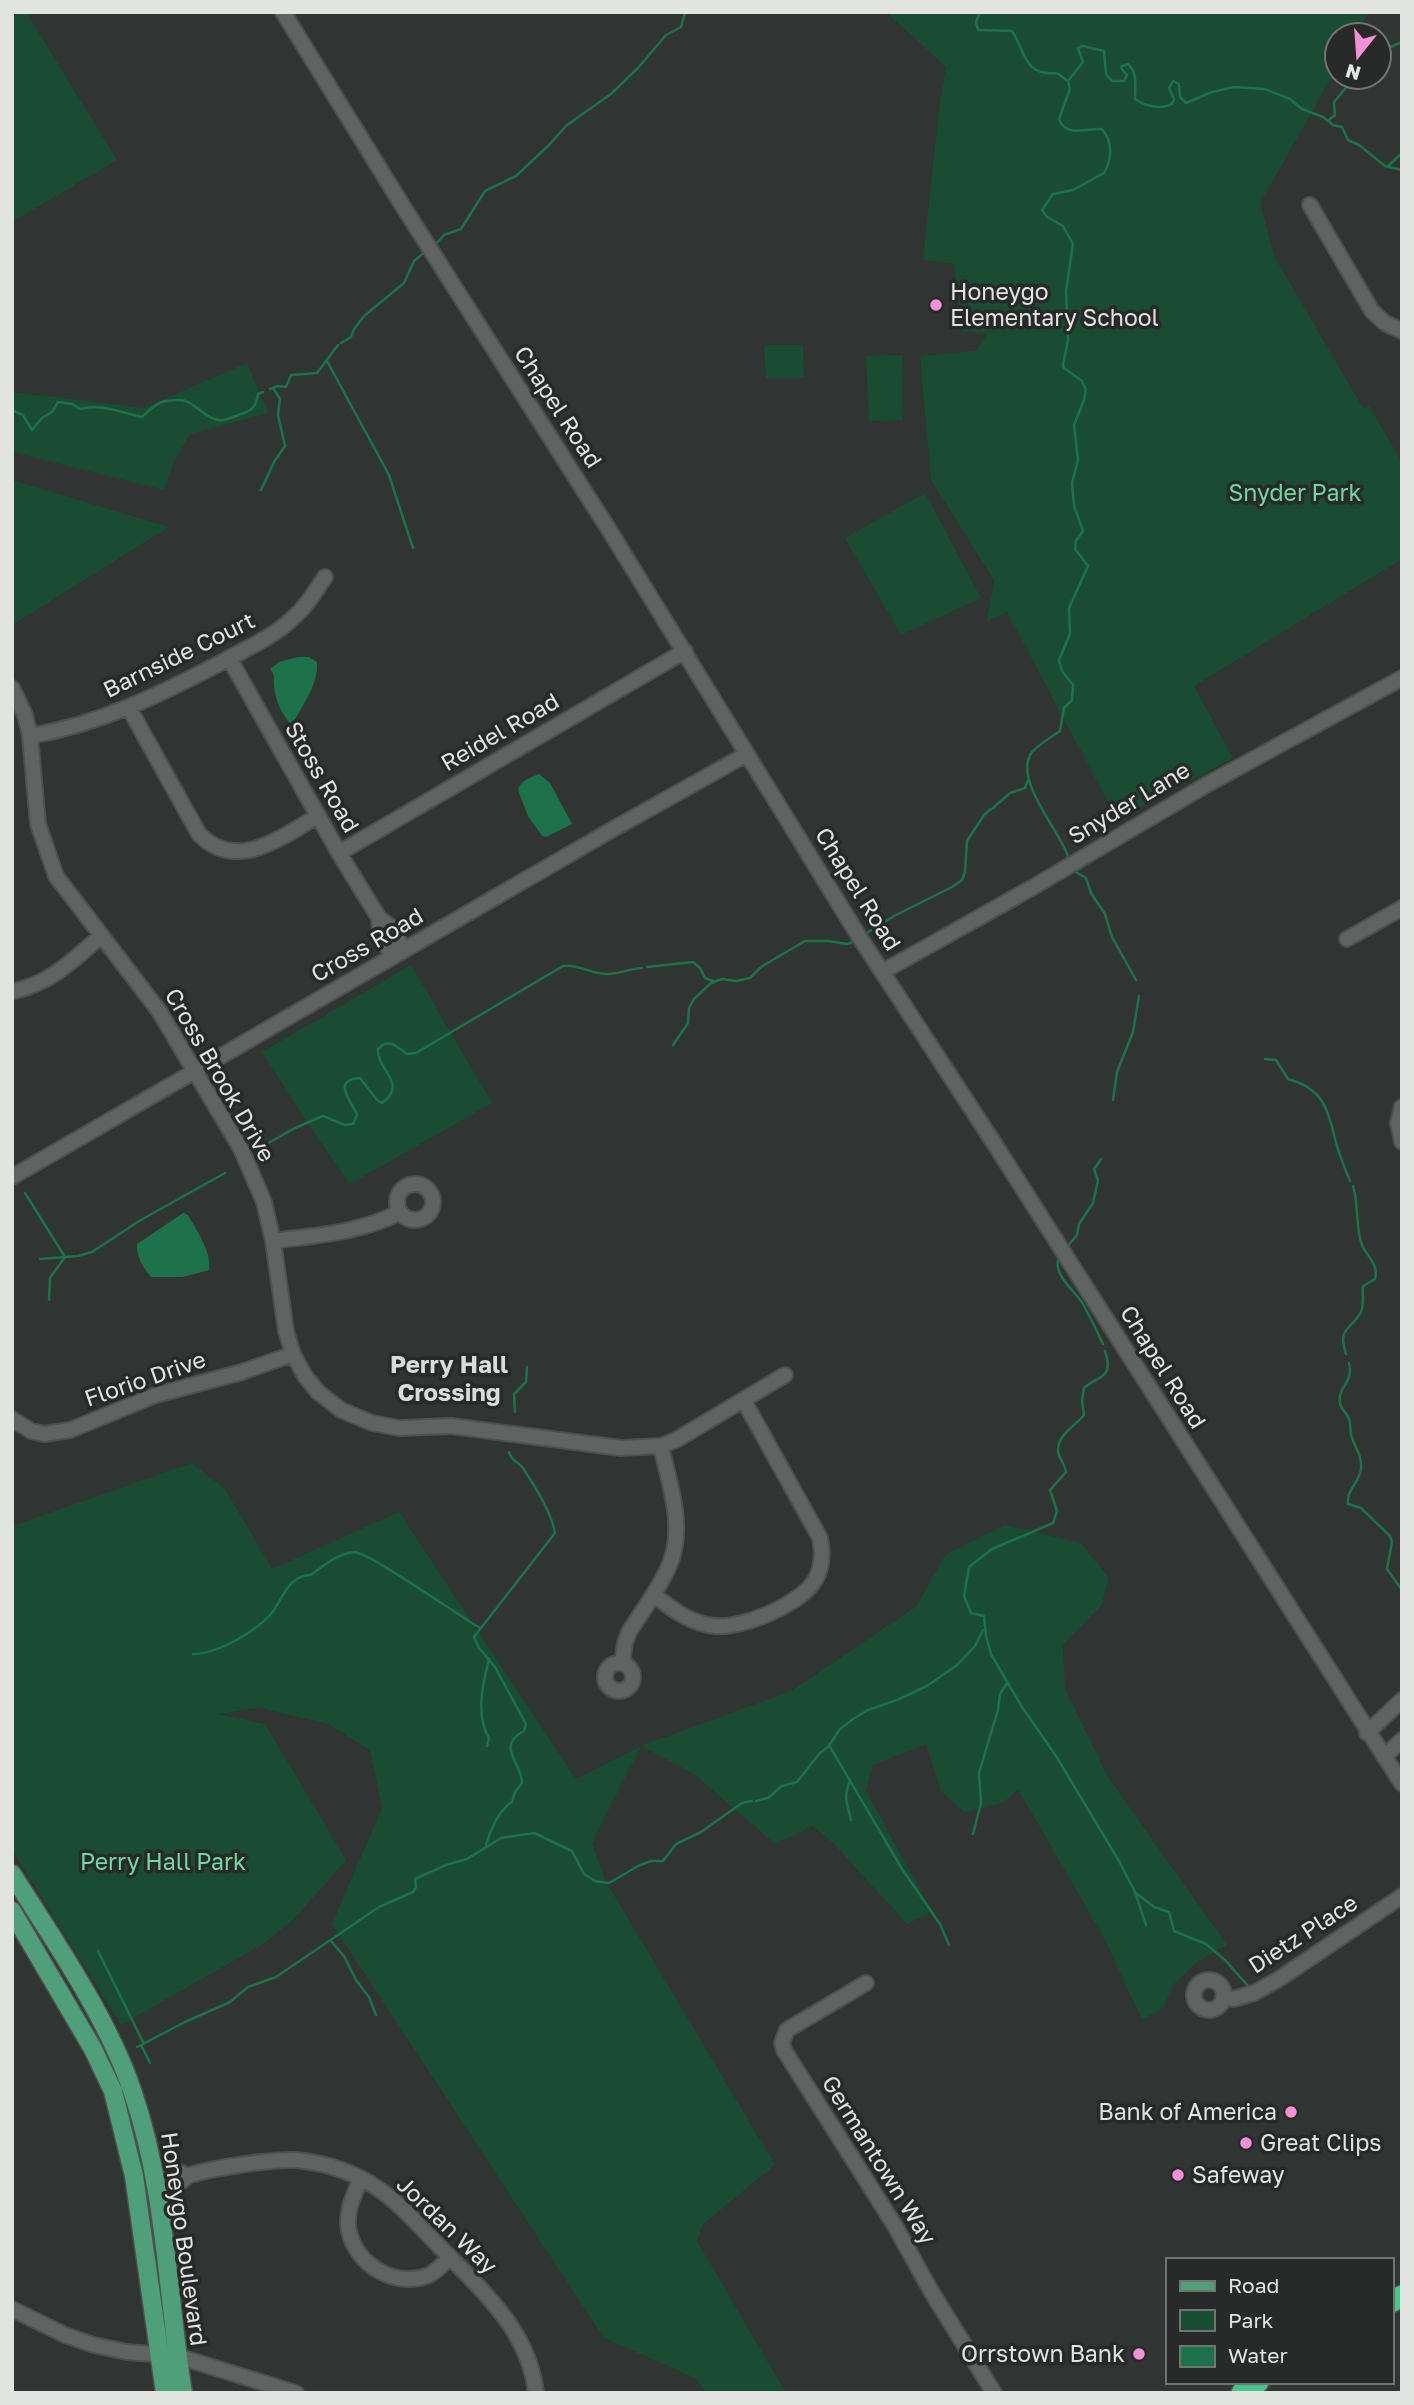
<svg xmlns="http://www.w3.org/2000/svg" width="1414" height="2405" viewBox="0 0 1414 2405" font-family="'Golos Text',sans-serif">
<rect width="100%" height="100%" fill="#303432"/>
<path fill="#194c33" d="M12 12H26L117 160 12 222Z
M886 12H1369L1356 35H1337V68L1260 203 1274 256 1363 408 1369 406 1402 462V559L1194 686 1233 758 1117 819 1007 612 987 621 994 580 931 480 920 356 975 351 988 333 962 332 954 264 923 260 938 117 946 67Z
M764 345H803L804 378H766Z
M902 355 903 420 869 421 866 356Z
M247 363 268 413 190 434 173 464 164 490 12 452V392L144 408Z
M12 480 169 527 12 625Z
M925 493 981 598 901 635 845 538Z
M411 965 492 1103 350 1184 304 1118 262 1052Z
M192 1463 225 1489 272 1569 399 1512 576 1779 641 1746 791 1691 917 1606 945 1555 1005 1525 1081 1543 1108 1577 1102 1605 1063 1645 1065 1689 1108 1777 1227 1945 1196 1963 1174 1984 1163 2008 1142 2020 1105 1940 1018 1789 1003 1803 964 1812 941 1791 926 1744 873 1765 866 1791 932 1912 907 1924 834 1844 813 1826 775 1844 694 1774 641 1746 592 1843 605 1880 775 2165 703 2224 697 2241 786 2393H707L695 2378 604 2338 332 1924 382 1808 370 1750 328 1724 260 1708 218 1714 265 1724 346 1860 294 1919 263 1944 121 2025 12 1850V1526Z"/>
<path fill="#1d724b" d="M298 657H309L317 662C319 684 302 706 292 725 282 716 275 699 274 686 273 678 276 676 270 669L279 662Z
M539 774 550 783 572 824 546 837 542 836 528 816 518 790C520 781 531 777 539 774Z
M183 1213 188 1215C197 1231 212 1252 209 1270L183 1277H151C143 1268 136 1256 137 1244Z"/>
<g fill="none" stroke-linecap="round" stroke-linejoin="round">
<path stroke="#1d724b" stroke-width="2.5" d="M980 12 976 22 978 30 1012 31C1026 52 1023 76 1057 73L1068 81 1070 89 1059 119C1065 138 1087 128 1102 129 1113 142 1112 159 1104 173L1073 190 1053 194 1042 210 1047 217 1063 226 1073 244 1066 291 1068 340 1063 365 1064 368 1082 381 1086 390 1084 400 1074 425 1078 460 1072 483 1074 506 1083 531 1076 541 1075 549 1088 566 1069 608 1070 634 1059 660 1062 671 1073 685 1072 700 1064 708 1060 731C1053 736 1034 747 1030 755 1016 783 1059 830 1068 856
M1379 52 1402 42
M1068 81 1083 62 1078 48 1083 46 1104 51 1106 74 1112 81H1124L1127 75 1121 68 1122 66 1128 64C1138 73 1135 87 1135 99 1145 106 1161 110 1172 104L1174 99 1169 88 1173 81 1179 84 1180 97 1186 103 1212 92 1234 87 1265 89 1290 99 1302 109 1323 117 1333 125 1342 127 1348 140 1359 145 1385 166 1402 170
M1329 120 1335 115 1334 102 1355 77
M1387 167 1402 153
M435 245 444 235 461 229 485 191 516 176 549 145 567 125 611 94 638 68 666 35 681 27 685 12
M341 343 351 337 354 329 364 316 404 283 414 261 426 251
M327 361 389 475 413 548
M270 389 278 386 286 387 291 375 317 373 338 345
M12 410 23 415 32 430 42 418 52 412 58 402 72 404 80 409C101 403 122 413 142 417 156 405 157 400 180 400 195 400 207 423 224 420 229 419 238 415 244 413 254 409 256 405 258 394L263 392
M261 490 274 462 285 446 278 415 280 399 273 388
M993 808 1010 793 1025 788 1028 780
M1076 872 1086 878 1091 893 1105 914 1112 937 1136 980
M865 934 894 916 952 887 962 880 965 872 967 841 984 815 991 809
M647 967 693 962 700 968 705 978 713 981
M673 1045 688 1023 689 1008 694 999 711 983 722 979 736 981 750 978 761 967 805 941H828L847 944 856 941
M1265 1059 1276 1060 1288 1079C1322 1088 1328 1108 1335 1139 1339 1154 1344 1167 1350 1181
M1113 1100 1117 1072 1133 1032 1139 996
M265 1145 295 1128 323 1116 345 1125 353 1124 357 1115C351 1100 331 1080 360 1078L377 1100 382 1103C409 1084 376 1069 378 1049 388 1037 397 1047 407 1054L416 1053 563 966C579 964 593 975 608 974 620 974 631 968 642 968
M25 1193 65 1257
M1066 1248 1077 1235 1079 1224 1093 1203 1098 1180 1094 1169 1101 1159
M1059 1256C1052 1276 1074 1289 1083 1304 1090 1317 1097 1331 1103 1344
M40 1259 78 1256 92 1252 139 1221 225 1173
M49 1300 50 1278 65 1257
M1105 1351C1114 1379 1099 1375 1084 1388L1082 1400 1084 1415C1075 1426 1057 1435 1058 1451 1059 1459 1065 1464 1066 1472L1050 1490 1057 1511 1053 1523 992 1549 969 1567 964 1596 971 1613 984 1616 986 1636 991 1654 1022 1707 1056 1756 1119 1861 1135 1892 1146 1925
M1346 1354C1338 1328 1348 1332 1360 1314 1365 1306 1362 1295 1363 1286L1375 1279C1379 1264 1367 1257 1362 1245 1355 1226 1359 1206 1353 1186
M1349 1363C1354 1384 1337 1386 1340 1403 1341 1409 1346 1412 1348 1417 1352 1423 1349 1431 1352 1438 1356 1449 1362 1456 1361 1469 1360 1482 1346 1490 1348 1504L1361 1508 1390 1536 1392 1542 1387 1569 1402 1590
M515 1412 514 1394 526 1382 527 1367
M193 1654C217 1654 255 1632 271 1614 283 1599 288 1575 311 1575 323 1566 339 1553 354 1552 369 1552 459 1616 480 1628
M829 1745 902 1869 940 1924 949 1945
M487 1746 489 1738C475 1715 483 1684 489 1659
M850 1780C843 1799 847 1802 851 1820
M756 1801 768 1798 782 1786 797 1782 819 1754 828 1747 840 1729 853 1719 868 1710 897 1700 927 1686 957 1665 975 1646 983 1630
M973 1834 981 1803 979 1773 998 1710 1000 1694 1007 1683
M486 1845C490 1830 499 1810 512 1802L515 1792 522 1783C522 1763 495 1746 524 1731L526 1724 495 1667 479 1648 474 1637 555 1533C551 1511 535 1487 523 1468 518 1461 511 1461 509 1452
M1136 1893 1154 1907 1169 1912 1174 1931 1206 1944 1226 1961 1249 1987
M331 1941 344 1956 356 1980 369 1997 376 2015
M98 1951 144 2044
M141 2045 150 2063
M137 2047 185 2022 230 2002 248 1987 276 1977 379 1907 413 1892 416 1887 415 1879 446 1865 467 1859 501 1838 534 1833 572 1851 584 1874 595 1881 609 1883 638 1866 651 1861H663L676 1844 701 1832 742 1803 752 1801"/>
<defs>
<path id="minor" d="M283 12 404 208 611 533 860 938 992 1140 1402 1784
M1310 205 1372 311 1385 323 1402 331
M229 658 339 853 379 918 391 927 404 950
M12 688 25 715 30 736 38 824 56 876 159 1011 241 1149 264 1202 273 1241 286 1331 293 1354 305 1376 318 1392 341 1410 372 1423 399 1428 451 1426 621 1448 661 1446 676 1440 785 1375
M129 708 199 834C237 873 281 837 318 816
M30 736C101 724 161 694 224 661 247 648 273 637 292 619 306 607 315 592 325 577
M339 853 685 651
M379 918 380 933 392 957
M1347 939 1402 908
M882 972 1035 886 1206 785 1402 678
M15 991C52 982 72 961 101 936
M1402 1107 1398 1123 1402 1142
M12 1177 615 828 747 754
M397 1202a18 18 0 1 1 36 0a18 18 0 1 1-36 0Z
M273 1241C317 1235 361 1233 400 1212
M12 1419 31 1431 44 1434 70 1430 156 1395 242 1372 293 1354
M654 1595C672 1609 691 1624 715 1626 742 1629 801 1604 815 1580 823 1567 823 1553 820 1538L744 1401
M605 1677a14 14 0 1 1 28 0a14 14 0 1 1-28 0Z
M622 1663 625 1643 629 1632C643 1610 659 1589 669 1566 686 1528 669 1483 661 1446
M1367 1733 1402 1700
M1384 1757 1402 1740
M1194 1995a15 15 0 1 1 30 0a15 15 0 1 1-30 0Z
M866 1983 787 2030 782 2043 784 2050 895 2226 931 2291 994 2393
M1223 1997 1233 1999 1254 1993 1279 1979 1402 1896
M154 2175 178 2171 187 2176
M361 2178C354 2195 345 2212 349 2231 356 2265 396 2289 429 2275 437 2271 443 2264 450 2257
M156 2187C163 2186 171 2185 177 2183 183 2182 185 2177 190 2175 213 2168 272 2159 296 2160 326 2163 355 2172 380 2190 402 2205 420 2227 438 2245 480 2289 529 2329 536 2393
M12 2309 65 2335 94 2345 127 2352 177 2356 296 2393"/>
<path id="major" d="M12 1874C54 1940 109 2020 133 2093 166 2190 167 2293 183 2393
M12 1911 93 2049 113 2091 134 2176 165 2393"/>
<path id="highway" d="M1391 2302 1402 2296
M1242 2393 1258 2382"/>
</defs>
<use href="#minor" stroke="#4d504e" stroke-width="18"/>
<use href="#major" stroke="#4d504e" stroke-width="21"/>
<use href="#highway" stroke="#4d504e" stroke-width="24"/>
<use href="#minor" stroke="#5f6361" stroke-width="14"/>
<use href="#major" stroke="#4f9f7a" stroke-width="18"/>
<use href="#highway" stroke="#45c78a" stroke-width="21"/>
</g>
<g fill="#f391d6" stroke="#272a28" stroke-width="2.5">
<circle cx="936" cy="305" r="7"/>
<circle cx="1291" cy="2112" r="7"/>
<circle cx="1246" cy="2143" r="7"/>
<circle cx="1178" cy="2175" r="7"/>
<circle cx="1139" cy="2354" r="7"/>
</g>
<g text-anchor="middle" stroke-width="7" stroke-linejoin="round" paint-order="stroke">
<g font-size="23" fill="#e2e4e2" stroke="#272a28" text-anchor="start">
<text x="950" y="300">Honeygo<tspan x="950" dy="26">Elementary School</tspan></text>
<text x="1277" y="2120" text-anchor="end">Bank of America</text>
<text x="1260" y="2151">Great Clips</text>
<text x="1192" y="2183">Safeway</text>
<text x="1125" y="2362" text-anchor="end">Orrstown Bank</text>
</g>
<g font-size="23" fill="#e2e4e2" stroke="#272a28">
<text transform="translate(558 407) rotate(57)" y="8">Chapel Road</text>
<text transform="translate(179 655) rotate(-26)" y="8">Barnside Court</text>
<text transform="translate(500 732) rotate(-30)" y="8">Reidel Road</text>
<text transform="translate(322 777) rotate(60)" y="8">Stoss Road</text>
<text transform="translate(1129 803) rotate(-31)" y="8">Snyder Lane</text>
<text transform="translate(858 889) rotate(58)" y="8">Chapel Road</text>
<text transform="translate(367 945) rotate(-30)" y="8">Cross Road</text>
<text transform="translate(220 1075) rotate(60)" y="8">Cross Brook Drive</text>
<text transform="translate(1163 1367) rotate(58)" y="8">Chapel Road</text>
<text transform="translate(145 1379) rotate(-19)" y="8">Florio Drive</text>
<text transform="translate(1303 1934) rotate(-33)" y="8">Dietz Place</text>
<text transform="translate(879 2160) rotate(58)" y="8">Germantown Way</text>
<text transform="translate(447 2225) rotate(44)" y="8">Jordan Way</text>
<text transform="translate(184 2239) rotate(82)" y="8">Honeygo Boulevard</text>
</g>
<g font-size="23" fill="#6ddaa1" stroke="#272a28">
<text x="1295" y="501">Snyder Park</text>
<text x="163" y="1870">Perry Hall Park</text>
</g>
<g font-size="24" font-weight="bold" fill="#d8ddda" stroke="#272a28">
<text x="449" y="1373">Perry Hall<tspan x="449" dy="28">Crossing</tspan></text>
</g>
</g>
<rect width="1414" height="2405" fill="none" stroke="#e2e4e2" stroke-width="28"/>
<rect x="1166" y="2258" width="228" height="126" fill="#272a28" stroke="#727472" stroke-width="2"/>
<rect x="1180" y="2281" width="35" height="10" fill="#4f9f7a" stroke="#727472" stroke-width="2"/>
<text x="1228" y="2293" font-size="21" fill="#e2e4e2">Road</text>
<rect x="1180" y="2310" width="35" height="21" fill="#194c33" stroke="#727472" stroke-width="2"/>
<text x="1228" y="2328" font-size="21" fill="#e2e4e2">Park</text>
<rect x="1180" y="2346" width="35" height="21" fill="#1d724b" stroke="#727472" stroke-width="2"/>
<text x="1228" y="2363" font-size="21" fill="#e2e4e2">Water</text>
<g transform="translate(1358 56) rotate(197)"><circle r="33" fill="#272a28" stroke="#727472" stroke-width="2"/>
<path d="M0-5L12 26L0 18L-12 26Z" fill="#f391d6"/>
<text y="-10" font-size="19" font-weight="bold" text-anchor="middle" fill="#e2e4e2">N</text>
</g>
</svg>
